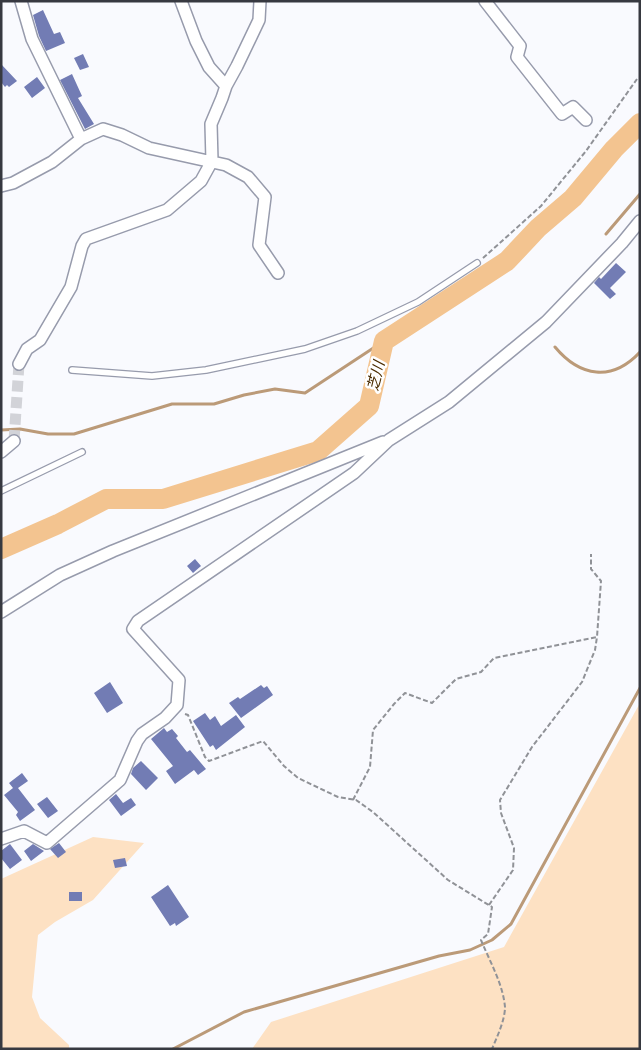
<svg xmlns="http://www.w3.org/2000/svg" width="641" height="1050" viewBox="0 0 641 1050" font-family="Quicksand,'Noto Sans JP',sans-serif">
<rect width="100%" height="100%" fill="#f9fafe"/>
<path fill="#fde1c3" d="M640 703V1049H252L271 1022 504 947Z
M93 837 144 843 93 900 55 922 38 935 32 997 40 1018 69 1045V1049H1V879Z"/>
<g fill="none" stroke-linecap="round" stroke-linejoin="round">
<path stroke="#bb9a78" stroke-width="3" d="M606 234 640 194
M555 347C580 377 612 382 640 352
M1 430 20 429 48 434H74L172 404H214L244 395 275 389 305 393 384 341
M173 1049 244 1012 439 956 470 950 492 940 511 924 640 688"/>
<path stroke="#f3c490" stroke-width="20" d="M1 549 58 524 106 499H163L318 451 369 406 384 341 507 261 538 228 573 198 614 149 640 123"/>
</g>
<path fill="#727cb4" d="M43 10 54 34 60 32 65 43 46 51 39 36 33 15Z
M83 54 89 67 80 70 74 58Z
M1 64 17 81 9 87 7 85 5 87 1 82Z
M72 74 82 96 78 98 94 124 85 129 60 80Z
M37 77 45 88 32 98 24 87Z
M616 263 626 272 610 288 616 294 610 299 594 283 599 277 601 279Z
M195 559 201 566 193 573 187 566Z
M110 682 123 703 107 713 94 693Z
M261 685 264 688 267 686 273 695 241 718 229 703 238 697 240 699Z
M205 713 210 720 215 716 221 726 236 715 245 727 216 750 213 745 210 747 193 721Z
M164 728 167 732 172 729 178 736 176 738 187 752 190 750 206 769 198 775 194 770 175 784 166 771 173 766 151 739Z
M141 761 158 778 146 790 131 774 133 768Z
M22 773 28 781 18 788 35 810 20 821 16 815 18 812 4 795 13 788 9 783Z
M116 794 123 803 131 798 136 805 121 816 109 800Z
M47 797 58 811 48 818 37 804Z
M59 843 66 852 58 858 50 849Z
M10 844 22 860 10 869 1 858V851Z
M33 844 44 851 31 861 24 851Z
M125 858 127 866 115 868 113 860Z
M168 885 189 917 176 926 175 923 170 926 151 897Z
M69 892H82V901H69Z"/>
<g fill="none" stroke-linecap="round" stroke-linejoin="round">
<path stroke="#d2d3d8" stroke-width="11" stroke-dasharray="11 5.5" stroke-linecap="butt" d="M14 441 19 364"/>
<defs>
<path id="lane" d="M72 370 152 376 206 370 305 349 357 331 418 302 477 263
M1 491 82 452"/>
<path id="street" d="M21 1 32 39 81 139
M181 1 196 41 209 67 226 86
M485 1 520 46 517 57 562 114 573 107 586 120
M1 186 13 183 52 162 81 139 103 129 122 135 149 148 226 165 248 177 265 197 259 245 278 273
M19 364 27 349 40 340 71 287 82 246 86 239 167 210 201 181 212 161 211 124 222 98 226 86 237 66 259 20 260 1
M1 452 14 441
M1 612 60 575 113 551 383 442
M1 839 24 831 47 843 120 780 137 741 142 734 165 718 177 705 179 680 133 629 138 621 354 473 389 440 449 402 546 322 622 243 640 221"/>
</defs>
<use href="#lane" stroke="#979bac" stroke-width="8"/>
<use href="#street" stroke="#979bac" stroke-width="14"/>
<path stroke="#909297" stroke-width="2" stroke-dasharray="5 2.5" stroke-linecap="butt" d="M483 258 541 206 586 151 637 79
M185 714 188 715 205 757 209 761 263 741 284 766 298 778 338 797 356 800 373 812 448 880 492 907 488 934 481 940C490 962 503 984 505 1007 505 1020 497 1037 492 1049
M353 800 370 767 373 730 394 704 405 693 432 703 456 679 481 672 494 658 597 637 601 581 591 569V554
M489 905 513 870 514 848 501 813 500 800 532 747 582 682 595 650 597 637"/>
<use href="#lane" stroke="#fff" stroke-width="5.5"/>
<use href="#street" stroke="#fff" stroke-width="11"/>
</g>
<g text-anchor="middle" stroke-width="5" stroke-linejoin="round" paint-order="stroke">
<g font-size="15" font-style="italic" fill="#4b2d02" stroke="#fff">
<text transform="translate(376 376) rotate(-76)" y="5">芝川</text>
</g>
</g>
<rect width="641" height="1050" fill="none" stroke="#373940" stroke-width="5"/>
</svg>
